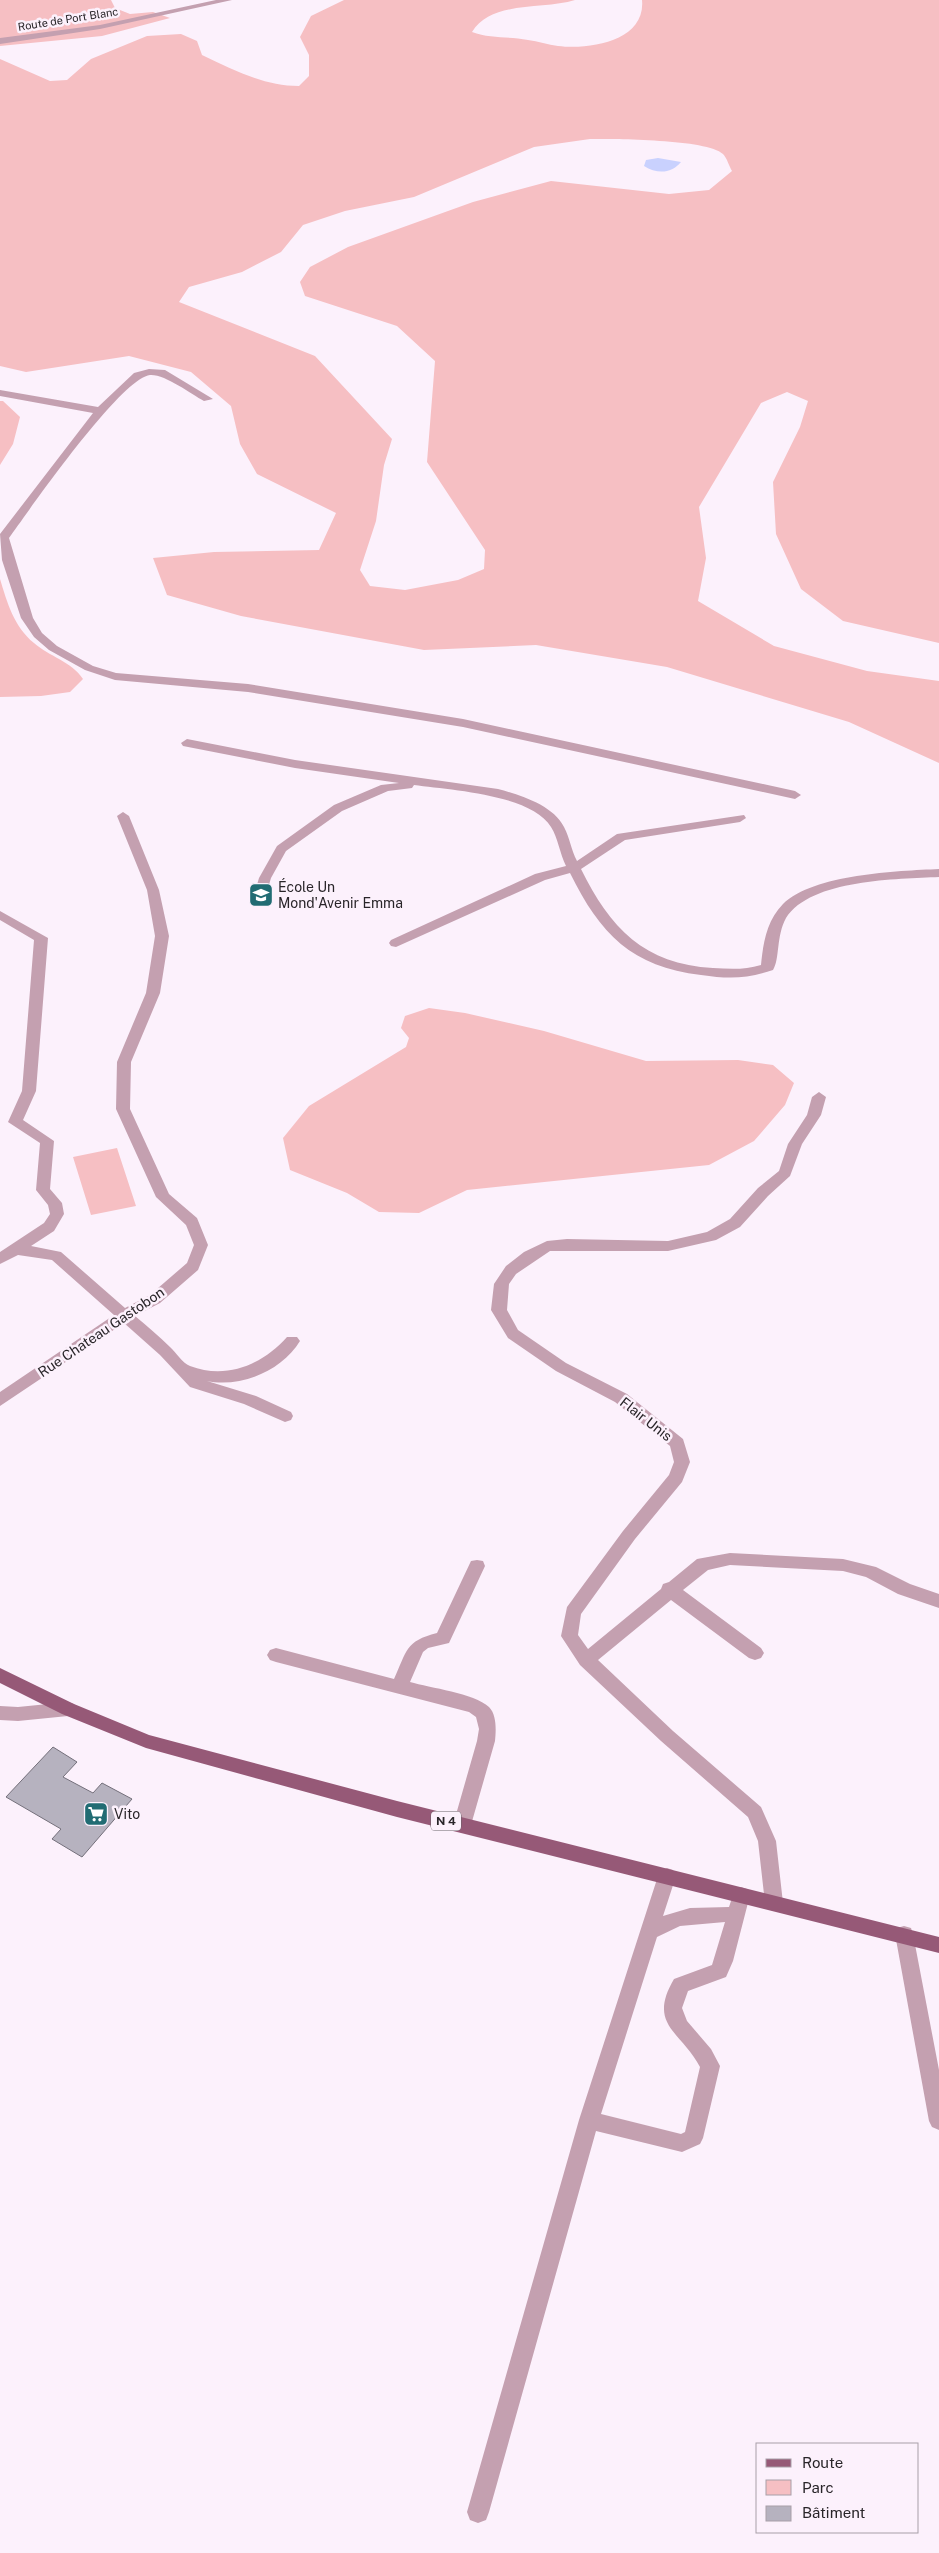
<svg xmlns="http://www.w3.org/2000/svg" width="939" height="2553" viewBox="0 0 939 2553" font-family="'Public Sans',sans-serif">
<rect width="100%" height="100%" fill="#fcf1fc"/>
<path fill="#f6bfc3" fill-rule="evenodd" d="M0 0H111L115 8 130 14 153 12 170 18 102 36 0 46Z
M344 0H575C543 10 491 0 472 32 490 39 509 36 528 40 538 41 548 45 558 46 590 50 646 41 642 0H939V643L843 621 801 589 776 534 773 482 800 427 808 401 787 392 761 403 699 507 706 558 698 601 774 646 867 671 939 681V763L849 722 667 667 536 645 424 650 241 616 167 595 153 558 214 552 319 550 336 513 257 474 240 444 231 406 191 372 129 356 26 372 0 366V59L50 81 67 80 91 59 147 36 181 34 197 41 202 55C234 70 264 86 299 86L309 76V55L300 37 311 16ZM590 139C614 139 707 139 723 154 727 158 729 166 732 171L709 190 669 194 551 181 473 202 348 247 310 267 300 282 305 296 397 326 435 361 427 462 485 550 484 569 458 580 405 590 370 586 360 570 376 521 384 465 392 439 315 356 179 302 189 287 242 272 281 252 303 225 345 211 414 197 534 147Z
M0 401H3L20 417 13 444 0 465Z
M0 579C7 602 14 627 34 643 50 657 71 661 83 679L70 692 41 696 0 697Z
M429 1008 465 1013 544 1031 646 1061 738 1060 773 1065 794 1083 785 1105 754 1141 709 1165 467 1190 419 1213 379 1212 347 1193 290 1170 283 1138 309 1106 406 1047 409 1038 401 1028 405 1016Z
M117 1148 136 1206 91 1215 73 1157Z"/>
<path fill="#c9d1fe" d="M658 158 681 162C671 174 657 174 644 166L646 160Z"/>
<path fill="#b6b2bf" stroke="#74707b" d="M53 1747 77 1762 63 1777 93 1793 102 1783 132 1799 82 1857 52 1839 61 1829 6 1797Z"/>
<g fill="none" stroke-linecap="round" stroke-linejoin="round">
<path fill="#c4a0b0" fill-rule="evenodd" d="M216 0H232L100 29 0 44V38L100 25Z
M149 369 165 370 213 399 204 401C191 394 165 374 150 375 121 378 30 509 9 538L33 618 42 633 57 646 93 666 116 673 248 684 463 719 795 791 801 795 795 799 463 727 248 692 115 680 85 670 49 650 34 637 21 618 2 560 0 534 93 413 0 396V390L98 407 134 373Z
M187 739 295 760 498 789C520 795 553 805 564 827 570 838 571 850 577 861L617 834 744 815 746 818 740 822 625 840 581 869C610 928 644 964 713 968 730 969 745 970 761 965 763 943 767 920 783 904 814 874 897 871 939 869V877C898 879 811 879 786 918 776 936 780 959 773 970 746 979 729 979 701 975 632 967 600 934 570 873L545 880 396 947 391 946 389 943 391 940 535 874 566 866C560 854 558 838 551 827 531 794 449 790 414 785L412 788 388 791 342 811 286 851 271 878 265 898 259 902 253 898 259 878 277 846 334 805 381 785 399 783 295 768 183 746 181 743Z
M123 812 129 816 159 890 169 936 160 993 131 1062 130 1109 169 1194 197 1218 208 1245 198 1270 160 1303 135 1316C147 1326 159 1336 170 1347 176 1352 182 1363 190 1366 226 1380 262 1365 287 1337H297L300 1341C282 1371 240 1388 207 1381L256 1396 291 1412 293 1416 291 1420 285 1422 244 1404 190 1387 160 1355 124 1323 0 1406V1392L114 1315 52 1260 18 1255 0 1264V1252L44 1223 50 1214 48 1205 36 1190 40 1143 8 1122 22 1091 34 940 0 920V911L48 938 36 1091 23 1120 54 1141 50 1189 62 1203 64 1214 54 1231 31 1246 61 1252 125 1308 150 1295 187 1263 194 1245 186 1225 156 1197 116 1109 117 1062 146 993 155 936 147 890 117 816Z
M819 1092 826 1097 821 1115 802 1144 790 1176 768 1196 740 1227 716 1240 668 1251H550L516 1274 509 1284 507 1310 518 1330 566 1363 627 1394 683 1439 690 1462 682 1482 635 1539 581 1614 578 1635 588 1649 661 1589 663 1584 669 1582 697 1559 730 1553 843 1559 876 1567 910 1584 939 1594V1608L898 1594 866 1577 843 1571 730 1565 708 1570 683 1590 761 1648 764 1653 761 1658 755 1660 749 1658 671 1600 598 1660 673 1731 761 1807 776 1841 783 1903 780 1909 774 1911 768 1909 765 1903 758 1841 748 1817 661 1741 580 1665 561 1636 567 1607 623 1531 669 1475 674 1462 670 1446 615 1402 556 1371 508 1338 491 1310 494 1284 506 1266 524 1252 547 1241 567 1239 668 1241 707 1232 730 1219 758 1188 779 1171 788 1144 807 1115 812 1097Z
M477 1560 483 1561 485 1566 449 1643 428 1648 423 1652 410 1682C430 1688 474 1693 489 1707 497 1715 496 1731 495 1741L471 1825 468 1830 462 1833 456 1830 453 1825 477 1741 479 1729 476 1717 469 1712 276 1662 270 1660 267 1655 270 1650 276 1648 394 1679C407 1651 405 1641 437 1633L471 1561Z
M68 1702 74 1704 77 1709 74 1714 68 1716 18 1721 0 1720V1706L18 1707Z
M667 1868 673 1870 676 1876 663 1916 690 1908 729 1907 735 1889 741 1887 747 1889 750 1895 733 1961 726 1977 688 1991 682 2008 687 2021 711 2049 720 2066 703 2138 700 2144 682 2152 596 2131 489 2512 486 2520 478 2523 470 2520 467 2512 579 2120 658 1876 661 1870ZM725 1922 712 1965 674 1979C647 2025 681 2031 700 2067L685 2132 681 2134 601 2114 657 1937 680 1926Z
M904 1926 911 1928 913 1934 939 2070V2130L932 2127 929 2121 895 1934 897 1928Z"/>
<path fill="#965977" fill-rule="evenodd" d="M0 1668 74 1704 149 1735 397 1801 939 1937V1953L397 1817 146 1748 62 1714 0 1683Z"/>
</g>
<defs>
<symbol id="school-square" viewBox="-11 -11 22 22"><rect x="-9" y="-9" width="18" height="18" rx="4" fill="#216c73" stroke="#fcf1fc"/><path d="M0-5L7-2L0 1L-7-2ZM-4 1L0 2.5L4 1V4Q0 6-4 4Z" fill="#fff"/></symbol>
<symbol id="supermarket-square" viewBox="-11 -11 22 22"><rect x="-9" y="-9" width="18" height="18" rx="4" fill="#216c73" stroke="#fcf1fc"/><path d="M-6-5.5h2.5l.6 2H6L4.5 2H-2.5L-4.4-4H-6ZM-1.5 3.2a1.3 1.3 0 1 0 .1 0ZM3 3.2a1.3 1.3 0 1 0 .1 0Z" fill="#fff"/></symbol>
</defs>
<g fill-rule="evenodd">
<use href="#school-square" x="247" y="881" width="28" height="28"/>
<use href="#supermarket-square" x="82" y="1800" width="28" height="28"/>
</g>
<g text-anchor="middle" stroke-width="5" stroke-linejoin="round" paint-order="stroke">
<g font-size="11" fill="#292529" stroke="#fcf1fc">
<text transform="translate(68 19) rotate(-9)" y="4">Route de Port Blanc</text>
</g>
<rect fill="#fcf1fc" stroke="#686268" stroke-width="1" x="431" y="1811.5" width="30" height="19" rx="4"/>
<g font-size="12" font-weight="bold" fill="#292529">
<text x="446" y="1825">N 4</text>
</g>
<g font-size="14" fill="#292529" stroke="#fcf1fc" text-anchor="start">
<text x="278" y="892">École Un<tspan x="278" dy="16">Mond'Avenir Emma</tspan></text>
<text x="114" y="1819">Vito</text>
</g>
<g font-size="14" fill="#292529" stroke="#fcf1fc">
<text transform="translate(101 1332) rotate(-34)" y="5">Rue Chateau Gastobon</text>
<text transform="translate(646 1419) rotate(38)" y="5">Flair Unis</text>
</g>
</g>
<rect x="756" y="2443" width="162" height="90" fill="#fcf1fc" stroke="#a89fa8"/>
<rect x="766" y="2459" width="25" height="8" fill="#965977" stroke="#a89fa8"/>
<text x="802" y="2468" font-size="15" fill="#292529">Route</text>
<rect x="766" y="2480" width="25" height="15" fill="#f6bfc3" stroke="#a89fa8"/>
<text x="802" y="2493" font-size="15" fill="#292529">Parc</text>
<rect x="766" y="2506" width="25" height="15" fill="#b6b2bf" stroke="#a89fa8"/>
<text x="802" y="2518" font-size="15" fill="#292529">Bâtiment</text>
</svg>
